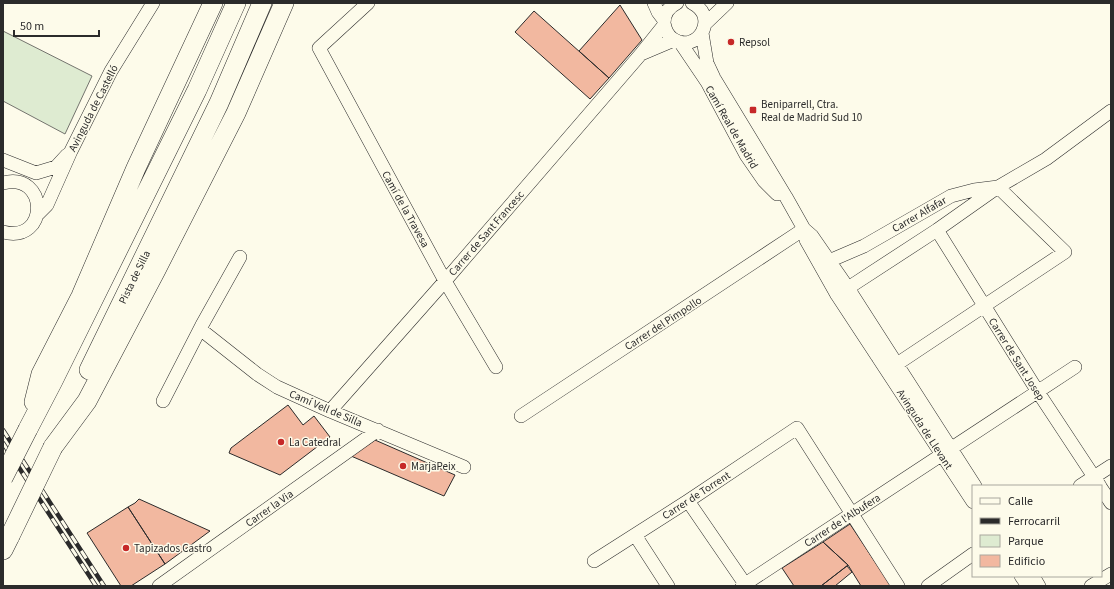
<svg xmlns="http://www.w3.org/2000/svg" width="1114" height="589" viewBox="0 0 1114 589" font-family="'Source Sans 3',sans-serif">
<rect width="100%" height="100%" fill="#fdfbea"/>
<path fill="#deebd1" stroke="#74746e" d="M3 31 92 76 65 134 3 101Z"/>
<path fill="#f2b8a0" stroke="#2b2b2b" d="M620 5 642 40 609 78 579 51Z
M534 11 609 78 590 99 515 32Z
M288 405 303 425 314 416 330 437 280 475 229 453 231 448Z
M375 440 455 475 444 496 351 456Z
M139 499 210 531 165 564 128 507 135 503Z
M128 507 165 564 131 586H121L87 533Z
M850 524 891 586H861L848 565 823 542Z
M823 542 848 565 821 586H794L782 568Z
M847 566 852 572 835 586H821Z"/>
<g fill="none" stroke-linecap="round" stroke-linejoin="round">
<defs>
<path id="minor" d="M368 3 319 48 445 281 496 367
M654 3 658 12 664 20
M677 3C669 7 664 14 664 23 665 29 667 35 673 39 697 55 720 17 692 3
M705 24 727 3
M702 33 707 63 714 78 786 197 804 229 812 236 848 288 975 486
M680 42 707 82 746 155 764 181 777 194
M641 54 674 40
M3 160 36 173 56 167 67 155
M3 183C48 171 50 244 3 232
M38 214 47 205 71 151 111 71 153 3
M937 230 1038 392 1100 486
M805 235 806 240 837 295 973 502
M822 260 829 261 864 246 951 196 974 190 998 187 1046 159 1111 111
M852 317 851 305 845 296 848 288 937 230 998 187 1065 252 897 364 892 365 877 356
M200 329 257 374 277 387 330 411 464 467
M163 401 202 325 240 257
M330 411 445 281 640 55 664 25
M521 416 804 229
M1080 486 1111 466
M1101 488 1111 503
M688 501 745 584
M635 535 668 586
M594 561 688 501 797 428 898 586
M1021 576 1028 586
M1033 576 1039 586
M159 586 378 430
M742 586 1075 367
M928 586 973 554
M1091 586 1111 574"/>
<path id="highway" d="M89 370 219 103 262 3
M34 402 41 374 81 296 136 168 213 3
M28 429 53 381 197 90 236 3
M53 447 87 401 156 270 236 113 284 3
M3 550 10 536"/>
</defs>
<use href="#minor" stroke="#2b2b2b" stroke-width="14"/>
<use href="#highway" stroke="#2b2b2b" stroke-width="20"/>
<use href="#minor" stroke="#fdfbea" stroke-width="13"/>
<use href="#highway" stroke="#fdfbea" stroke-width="19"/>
<defs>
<path id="rail" d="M3 430 104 586
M3 443 96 586"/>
</defs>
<use href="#rail" stroke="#2b2b2b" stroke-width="4.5"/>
<use href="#rail" stroke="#fdfbea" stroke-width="3" stroke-dasharray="9" stroke-linecap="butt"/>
<defs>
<path id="highway-bridge" d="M3 478 28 429
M10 536 53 447"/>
</defs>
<use href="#highway-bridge" stroke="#2b2b2b" stroke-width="20" stroke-linecap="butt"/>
<use href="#highway-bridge" stroke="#fdfbea" stroke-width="19"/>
</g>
<g fill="#c62828" stroke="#fdfbea" stroke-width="1.5">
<circle cx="731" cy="42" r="4"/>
<rect x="749" y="106" width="8" height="8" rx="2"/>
<circle cx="281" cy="442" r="4"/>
<circle cx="403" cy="466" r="4"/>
<circle cx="126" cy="548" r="4"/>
</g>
<g text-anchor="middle" stroke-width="3" stroke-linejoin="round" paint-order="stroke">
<g font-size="11" fill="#2b2b2b" stroke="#fdfbea" text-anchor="start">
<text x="739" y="46">Repsol</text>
<text x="761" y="108">Beniparrell, Ctra.<tspan x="761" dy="13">Real de Madrid Sud 10</tspan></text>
<text x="289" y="446">La Catedral</text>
<text x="411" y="470">MarjaPeix</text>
<text x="134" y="552">Tapizados Castro</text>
</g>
<g font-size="11" fill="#2b2b2b" stroke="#fdfbea">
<text transform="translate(93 108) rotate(-63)" y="4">Avinguda de Castelló</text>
<text transform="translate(732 127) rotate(60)" y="4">Camí Real de Madrid</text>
<text transform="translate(406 209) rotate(61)" y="4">Camí de la Travesa</text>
<text transform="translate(919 214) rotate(-30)" y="4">Carrer Alfafar</text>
<text transform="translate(486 233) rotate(-49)" y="4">Carrer de Sant Francesc</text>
<text transform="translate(134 277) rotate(-64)" y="4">Pista de Silla</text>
<text transform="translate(663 323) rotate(-33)" y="4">Carrer del Pimpollo</text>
<text transform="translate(1017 359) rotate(58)" y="4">Carrer de Sant Josep</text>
<text transform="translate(326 408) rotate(23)" y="4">Camí Vell de Silla</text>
<text transform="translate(925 429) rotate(57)" y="4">Avinguda de Llevant</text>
<text transform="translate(696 495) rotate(-33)" y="4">Carrer de Torrent</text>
<text transform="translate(269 508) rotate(-35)" y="4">Carrer la Via</text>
<text transform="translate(842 520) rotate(-33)" y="4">Carrer de l'Albufera</text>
</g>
</g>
<rect width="1114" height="589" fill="none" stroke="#2b2b2b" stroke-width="8"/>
<rect x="972" y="485" width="130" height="92" fill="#fdfbea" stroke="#a9a89e"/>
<rect x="980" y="498" width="20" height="6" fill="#fdfbea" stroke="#a9a89e"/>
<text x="1008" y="505" font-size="12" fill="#2b2b2b">Calle</text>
<rect x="980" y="518" width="20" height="6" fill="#2b2b2b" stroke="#a9a89e"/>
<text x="1008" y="525" font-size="12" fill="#2b2b2b">Ferrocarril</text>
<rect x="980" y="535" width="20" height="12" fill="#deebd1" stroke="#a9a89e"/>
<text x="1008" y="545" font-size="12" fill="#2b2b2b">Parque</text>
<rect x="980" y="555" width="20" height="12" fill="#f2b8a0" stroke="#a9a89e"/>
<text x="1008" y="565" font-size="12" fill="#2b2b2b">Edificio</text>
<path d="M14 30v6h85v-6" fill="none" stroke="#2b2b2b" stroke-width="2"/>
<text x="20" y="30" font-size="12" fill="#2b2b2b" stroke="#fdfbea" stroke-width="3" paint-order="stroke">50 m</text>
</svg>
